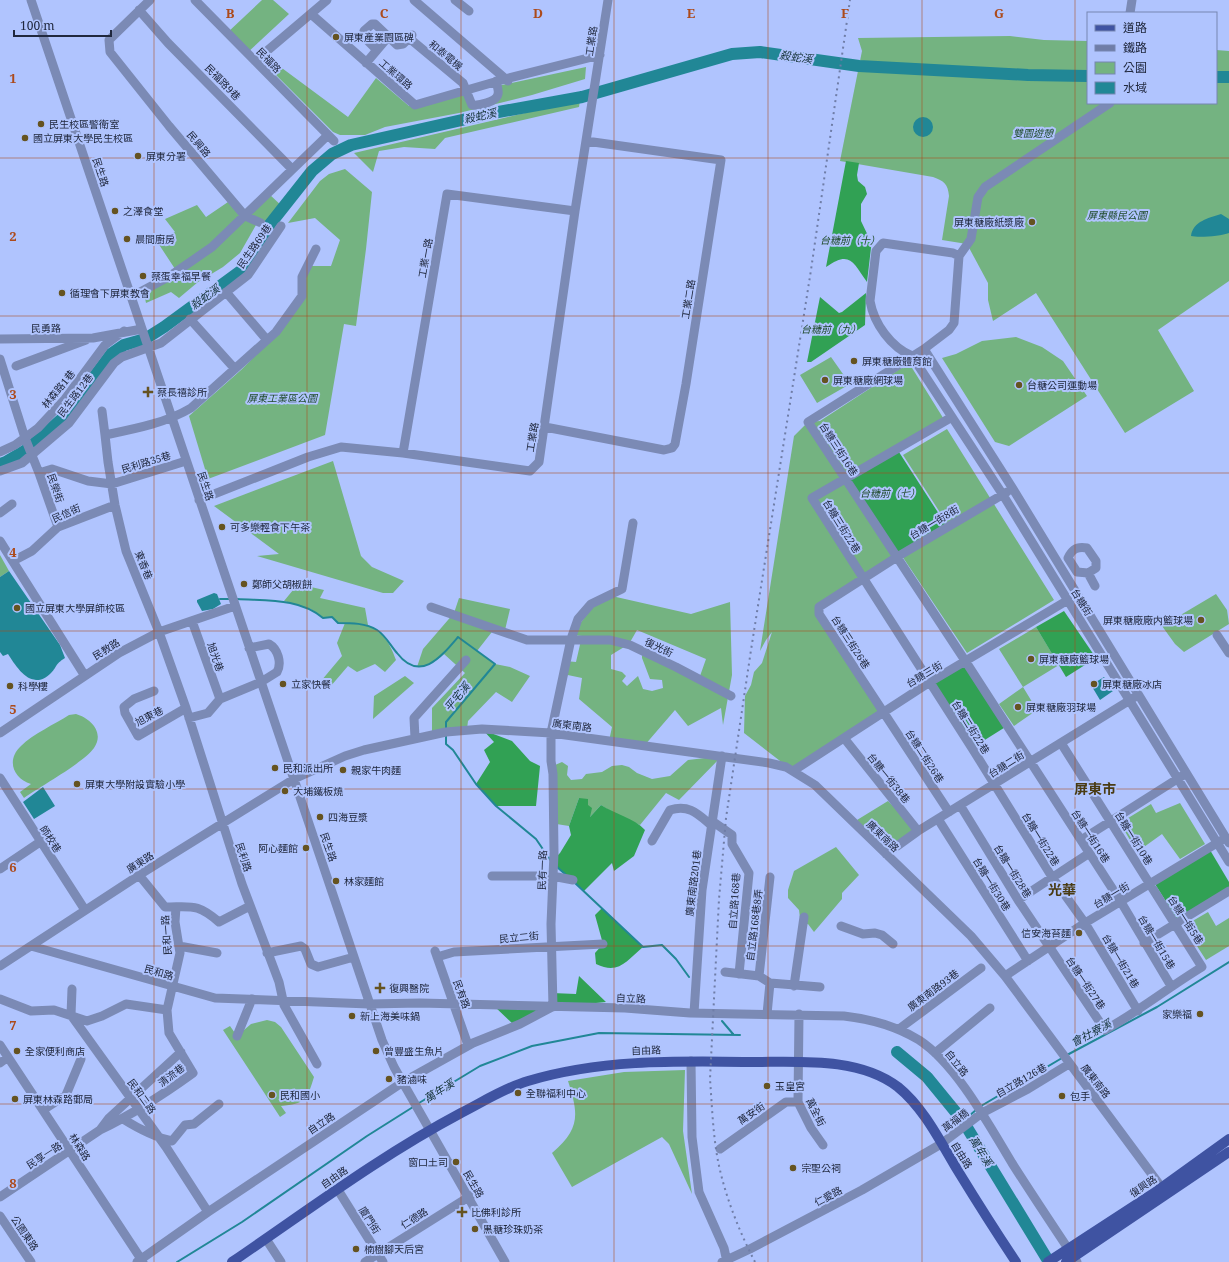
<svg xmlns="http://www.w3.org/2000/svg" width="1229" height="1262" viewBox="0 0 1229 1262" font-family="'Noto Serif','Noto Sans TC',serif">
<rect width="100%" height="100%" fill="#b0c4fe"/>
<path fill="#74b381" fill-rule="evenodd" d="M262 0H273L289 14 247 53 227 33Z
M1010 36 1044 40 1088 41V103H1216V50L1229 51V281L1158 330 1194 391 1125 433 1036 293 993 321 988 300V283L967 244 942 240 949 196C948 184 944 181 933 177L840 161 862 51 858 38Z
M267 57 348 117 376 78 409 106 468 94 470 102 492 101 497 86 586 67 585 79 532 95 459 113 385 127 365 135H340L333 132 263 62Z
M580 100 579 107 445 138 435 149 404 147 379 151 373 172 354 153Z
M345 169 372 192 366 249 356 326 344 324 325 435 208 479 189 416 241 370 269 342 301 302 304 278 311 266H331L340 240 315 218 288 223 320 181 329 174Z
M268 193 285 209 273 227 256 225 240 253 223 267 198 282 179 298 171 292 146 303 144 293 177 272 158 243 175 232 165 219 197 205 206 217 228 202 242 218Z
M1016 337 1042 347 1063 361 1087 396 1009 446 995 442 942 358 956 354 982 341Z
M831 357 850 384 817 403 800 375Z
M909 363 945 421 846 479 897 557 819 607 883 712 793 771 744 733 745 696 751 685 754 672 762 663 772 632 766 640 760 651 794 436 808 422 820 421Z
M947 429 1054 600 967 653 902 556 950 528 903 455Z
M333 461 361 556 372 567 404 581 393 593H383L257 556 279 554 214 506Z
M0 555 9 571 0 577Z
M298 584 324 590 320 598 365 608 368 625C384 634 390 643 396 660L385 672 375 664 357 672 348 666 330 687 321 681 342 656 337 643 345 623H338L332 617 323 618 311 609 284 601Z
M603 594 691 614 730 602 732 675 723 725 721 708 688 726 675 710 644 746 609 741 612 727 579 699 582 678 563 674 565 661 576 662 582 636 571 635ZM637 630 706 659 700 676 642 649V658L650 679 662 680 663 688 652 691 643 689 638 676 627 686 622 681 626 676 622 672 611 669V655L629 644Z
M1216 594 1227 610 1229 624 1184 652 1175 644 1162 626Z
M459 598 510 609 505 630 495 628 477 651 495 664 510 667 530 676 512 702 496 692 468 721 467 729 432 734V708L465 673 444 654C437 661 427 666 417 667L423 649 454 613Z
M1036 627 1059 665 1023 687 1037 710 1014 726 999 704 1023 687 999 649Z
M405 676 414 683 373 719 374 696Z
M76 714C90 718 105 732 94 748 83 763 41 786 24 798L20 792 31 784C13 778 6 760 21 746 33 734 55 724 69 715Z
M722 756 679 800 666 793 640 825 613 813 601 805 589 818 579 798 569 826 550 823 555 765 562 762 568 766 567 775 571 780 582 779 586 774 602 772 612 766 622 765 629 767 637 773 652 779 670 776 688 760Z
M888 801 918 831 886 854 857 820Z
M1180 803 1205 844 1180 859 1162 834 1137 852 1120 823 1151 804 1156 813Z
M836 847 859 875 842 893V899L814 932 808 924 801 926 799 910 788 898V890L794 871Z
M1208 912 1216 926 1229 918V946L1206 960 1184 926Z
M267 1020 275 1022 281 1027 314 1077C307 1100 305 1104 281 1106L286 1113 280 1117 223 1030 230 1026 237 1036 251 1024Z
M685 1070 683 1131 692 1194 669 1144 662 1137 572 1187 552 1153C580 1129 579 1115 568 1081L624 1072Z"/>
<path fill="#31a154" d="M846 161 859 163 857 175 858 181 865 187 867 194 861 204V221L871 242V248L867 282C853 262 850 250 826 267Z
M866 293 865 325 811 362H807L820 297 839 313 842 312Z
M897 449 948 528 897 557 845 479Z
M1064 611 1096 658 1066 677 1036 627Z
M966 662 1007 726 972 748 930 682Z
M483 730 512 741 530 761 540 766 536 806H496L476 784 490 762 484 750 494 742Z
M579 798 588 799V805L592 808 590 817 601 805C615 814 634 818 645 830L634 856 614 871 612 863 584 891 551 862 560 853 571 835 569 826Z
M1210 850 1229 882V887L1177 919 1155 884Z
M602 908 643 947C626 961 619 975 596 964L595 953 603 944 595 915Z
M579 976 606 1002 555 1007 515 1026 494 1006 553 1007 552 993 576 994Z"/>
<path fill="#218796" d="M913 127a10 10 0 1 1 20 0a10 10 0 1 1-20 0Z
M1221 214 1229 219V233C1221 236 1199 238 1191 236 1193 221 1209 218 1221 214Z
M9 571 60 645 65 658C54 665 58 666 51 673 32 692 17 668 8 654L3 656 0 652V577Z
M214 593 217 594 221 604 213 609 202 611 197 602V600Z
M1104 677 1113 691 1100 700 1091 685Z
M43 787 55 806 34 819 23 802Z"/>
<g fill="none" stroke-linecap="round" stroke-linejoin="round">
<path stroke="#218796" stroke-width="2" d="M220 599H231
M237 599C267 601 299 598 323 618L332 617 338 623C351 623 366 623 377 630 386 636 390 645 397 653 420 683 441 657 458 637L495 664 446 722V728
M446 735V744L453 750 476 784 496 806 536 839 551 861
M557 867 565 874
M575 883 643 947 662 945 676 959 689 977
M722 1021 733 1034
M1067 1055 1157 1007 1229 962
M419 1103 480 1066 532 1046 599 1033 740 1035
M981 1106 1062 1058
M963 1121 976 1110
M177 1262 242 1222 367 1136 413 1107"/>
<path stroke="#218796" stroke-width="12" d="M1216 77H1229
M0 464 6 462 28 449 64 417 111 354 124 345 145 339 164 327 246 267 258 250 267 228 312 171 332 154 351 145 493 113 582 97 732 54 760 52 859 66 1028 75 1088 76
M897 1052 927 1077 963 1121 1049 1262"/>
<path stroke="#7b8ab5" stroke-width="9" d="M31 0 382 1040 394 1067 505 1262
M150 0 109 40 110 52 169 126 245 216 261 223
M195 0 334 141
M414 0 508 81
M455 0 469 11
M139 10 168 43 292 169
M1130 13 1132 0
M311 14 415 105 505 79 600 55
M409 38 463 83 472 105C478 106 497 102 498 94 499 91 497 85 496 81
M377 50 363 36 364 31 372 24H375L397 45 403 44 412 35
M255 61 327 0
M366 63 388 37
M316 249 302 277V296L276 332 191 408C166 423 134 429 105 435L108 462 115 505 126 551 159 632 186 708 242 884 279 982 284 1005 317 1064
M959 256 971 239 978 197 985 187 1110 103
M226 292 267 340
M131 297 170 276 212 247 328 135
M190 319 235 369
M0 339 93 338 142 329
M924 349 1013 489 1229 843
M912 356C891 347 874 324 870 301L876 251 883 243 953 253 959 256 954 323 949 330 924 349 808 422 966 662 1121 902 1171 986
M912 356 1003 495 1229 862
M0 359 25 438 39 473 58 527
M16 366 86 340
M102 411 105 435
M952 417 812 498 972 748 1052 877 1085 923 1138 1011
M545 427 664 450 672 448 675 444 686 384 721 160 586 141
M0 452 15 445 38 428 65 399 105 345 124 331
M403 453 447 194 575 211
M0 471 22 463 69 423 114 363 122 357 161 343 248 275 281 226
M39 473 52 469 88 481 112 484 186 461
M199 500 308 457 341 447 403 453 530 471 539 462 575 211 608 0
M0 513 12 504
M0 541 85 676
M13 561 32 551 58 527 115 505
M1088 573 1077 572 1068 558C1072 549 1078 546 1087 548L1096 561V568L1088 573 1095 586
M431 607 527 640H610L630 645 676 667 731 696
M192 621 220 699
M1217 635 1229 653
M154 691 134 699 124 707 125 713 138 736 186 708
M189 718 208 713 220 699 261 682 277 672C282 663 278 649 269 644L249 648
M0 733 119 653 159 632 235 606
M415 738 414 718 466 660
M844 738 918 831
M793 771 930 682 1068 600
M0 778 85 910
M960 805 1018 900 1105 1030C1139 1011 1169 987 1202 967L1061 743
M949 812 819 614V607L897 557 1007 492
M938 819 1028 961
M712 821 732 835V844L749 873 739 974
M1081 840 1182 776
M652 841 670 810C689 804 698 814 711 825
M886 854 918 831 1135 697
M0 869 40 842
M139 875 165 907C192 907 197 903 219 922L250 906
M492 876H552L573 880
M1018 900 1088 854
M841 926 863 934 875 933 882 935 893 944
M1144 943 1229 891
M31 946 215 998 369 1004 420 1003 625 1008 690 1013 844 1016C871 1019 896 1026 919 1040 956 1064 989 1125 1012 1163 1033 1196 1055 1229 1077 1262
M179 946 217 953
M435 951 468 1045
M267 953 301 946 305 949 311 964 318 967 354 957
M437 957 454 952 603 944
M0 966 144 872 294 779 345 756 364 750 446 732 482 729 551 733 769 763 786 767 815 785 971 936 1005 976 1165 1192
M725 972 759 976 770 983 820 987
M759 976 770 877
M1005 976 1085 923 1222 840
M794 986 804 917
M72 989 71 1015 166 1147 208 1212
M0 999 31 1011 54 1010 87 1021 102 1016 126 1004 167 1010
M553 1007 551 924 554 853 553 774 551 761V733L571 639 578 619 591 604 622 589 633 523
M694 1013 702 890 722 756
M767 1014 770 983
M799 1014 798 1102 811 1128 823 1145
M899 1029 981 968
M237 1036 252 999
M0 1045 143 1262
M935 1053 990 1008
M691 1061 692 1137 699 1192 724 1248 727 1262
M0 1063 8 1057
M43 1110 66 1095 81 1059
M123 1119C139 1129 154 1137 172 1141L185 1125 194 1124 219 1104
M100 1130C133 1114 164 1094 193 1073L169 1033 167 1010 180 953 175 922 176 907
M720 1149 786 1102H798
M338 1190 383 1262
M0 1197 100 1130 109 1118 181 1052
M0 1216 31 1262
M266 1239 281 1262
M137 1262 208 1212 403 1082 473 1043 520 1024 552 1007
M365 1262 475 1193
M722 1262 750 1249 862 1190 941 1144 982 1113 1028 1089 1069 1064"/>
<path stroke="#3f53a2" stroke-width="10" d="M232 1262C307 1211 380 1156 461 1113 483 1102 504 1088 528 1081 601 1059 678 1061 752 1062 800 1062 859 1057 898 1087 924 1108 941 1143 958 1171 977 1202 996 1232 1016 1262
M1048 1262 1154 1193 1229 1139
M1066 1262 1229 1152"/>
<path stroke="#6f7da7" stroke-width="2" stroke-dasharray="2 4" stroke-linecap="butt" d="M755 1262C739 1231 725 1196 718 1161 713 1135 712 1106 710 1079L719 899 726 818 751 650 811 270 850 0"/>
</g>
<path fill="none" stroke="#ac4a1b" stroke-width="1" stroke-opacity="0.55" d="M154 0V1262M307 0V1262M461 0V1262M614 0V1262M768 0V1262M922 0V1262M1075 0V1262M0 158H1229M0 316H1229M0 473H1229M0 631H1229M0 789H1229M0 946H1229M0 1104H1229"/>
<g fill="#655321" stroke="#b0c4fe" stroke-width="1.5">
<circle cx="336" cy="37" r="4"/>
<circle cx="41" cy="124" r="4"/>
<circle cx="25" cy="138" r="4"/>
<circle cx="138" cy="156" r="4"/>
<circle cx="115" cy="211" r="4"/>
<circle cx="1032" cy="222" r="4"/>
<circle cx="127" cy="239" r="4"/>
<circle cx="143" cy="276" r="4"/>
<circle cx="62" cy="293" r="4"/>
<circle cx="854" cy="361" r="4"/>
<circle cx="825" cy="380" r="4"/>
<circle cx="1019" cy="385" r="4"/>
<path d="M146 386h4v4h4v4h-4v4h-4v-4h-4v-4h4z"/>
<circle cx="222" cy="527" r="4"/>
<circle cx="244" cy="584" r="4"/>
<circle cx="17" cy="608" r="4"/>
<circle cx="1201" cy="620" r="4"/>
<circle cx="1031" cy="659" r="4"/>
<circle cx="283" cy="684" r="4"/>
<circle cx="1094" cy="684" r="4"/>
<circle cx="10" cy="686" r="4"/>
<circle cx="1018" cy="707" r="4"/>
<circle cx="275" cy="768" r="4"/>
<circle cx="343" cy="770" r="4"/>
<circle cx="77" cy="784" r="4"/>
<circle cx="285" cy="791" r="4"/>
<circle cx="320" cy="817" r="4"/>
<circle cx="306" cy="848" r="4"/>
<circle cx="336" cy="881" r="4"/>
<circle cx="1079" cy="933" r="4"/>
<path d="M378 982h4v4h4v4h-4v4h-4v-4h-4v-4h4z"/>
<circle cx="1200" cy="1014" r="4"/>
<circle cx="352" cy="1016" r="4"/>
<circle cx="17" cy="1051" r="4"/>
<circle cx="376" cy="1051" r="4"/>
<circle cx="389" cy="1079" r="4"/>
<circle cx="767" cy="1086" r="4"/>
<circle cx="518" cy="1093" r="4"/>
<circle cx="272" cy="1095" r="4"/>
<circle cx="1062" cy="1096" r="4"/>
<circle cx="15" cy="1099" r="4"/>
<circle cx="456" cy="1162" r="4"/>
<circle cx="793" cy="1168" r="4"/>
<path d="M460 1206h4v4h4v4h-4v4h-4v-4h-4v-4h4z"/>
<circle cx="475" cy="1229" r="4"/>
<circle cx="356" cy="1249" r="4"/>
</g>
<g text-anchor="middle" stroke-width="4" stroke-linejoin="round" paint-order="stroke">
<g font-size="10" fill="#20283e" stroke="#b0c4fe" text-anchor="start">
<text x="344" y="41">屏東產業園區碑</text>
<text x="49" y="128">民生校區警衛室</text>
<text x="33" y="142">國立屏東大學民生校區</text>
<text x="146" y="160">屏東分署</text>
<text x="123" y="215">之澤食堂</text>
<text x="1024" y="226" text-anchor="end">屏東糖廠紙漿廠</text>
<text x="135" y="243">晨間廚房</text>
<text x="151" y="280">蔡蛋幸福早餐</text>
<text x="70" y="297">循理會下屏東教會</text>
<text x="862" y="365">屏東糖廠體育館</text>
<text x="833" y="384">屏東糖廠網球場</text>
<text x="1027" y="389">台糖公司運動場</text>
<text x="157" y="396">蔡長禧診所</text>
<text x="230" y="531">可多樂輕食下午茶</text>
<text x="252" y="588">鄭師父胡椒餅</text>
<text x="25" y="612">國立屏東大學屏師校區</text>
<text x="1193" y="624" text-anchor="end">屏東糖廠廠内籃球場</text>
<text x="1039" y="663">屏東糖廠籃球場</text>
<text x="291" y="688">立家快餐</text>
<text x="1102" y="688">屏東糖廠冰店</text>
<text x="18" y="690">科學樓</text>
<text x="1026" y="711">屏東糖廠羽球場</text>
<text x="283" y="772">民和派出所</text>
<text x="351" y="774">親家牛肉麵</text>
<text x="85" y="788">屏東大學附設實驗小學</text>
<text x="293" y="795">大埔鐵板燒</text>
<text x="328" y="821">四海豆漿</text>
<text x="298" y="852" text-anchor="end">阿心麵館</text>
<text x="344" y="885">林家麵館</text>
<text x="1071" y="937" text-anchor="end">信安海苔麵</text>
<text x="389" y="992">復興醫院</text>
<text x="1192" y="1018" text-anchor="end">家樂福</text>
<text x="360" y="1020">新上海美味鍋</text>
<text x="25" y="1055">全家便利商店</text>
<text x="384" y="1055">曾豐盛生魚片</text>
<text x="397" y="1083">豬滷味</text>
<text x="775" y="1090">玉皇宮</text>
<text x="526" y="1097">全聯福利中心</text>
<text x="280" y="1099">民和國小</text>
<text x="1070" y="1100">包手</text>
<text x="23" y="1103">屏東林森路郵局</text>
<text x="448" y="1166" text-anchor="end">窗口土司</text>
<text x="801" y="1172">宗聖公祠</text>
<text x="471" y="1216">比佛利診所</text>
<text x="483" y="1233">黑糖珍珠奶茶</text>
<text x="364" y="1253">楠樹腳天后宮</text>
</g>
<g font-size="10" fill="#20283e" stroke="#b0c4fe">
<text transform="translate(591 41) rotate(-82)" y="4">工業路</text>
<text transform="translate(446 55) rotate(39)" y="4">和泰電機</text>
<text transform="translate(269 60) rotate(46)" y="4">民福路</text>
<text transform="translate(396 74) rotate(41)" y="4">工業環路</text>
<text transform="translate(223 82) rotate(46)" y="4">民福路9巷</text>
<text transform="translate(199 144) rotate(50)" y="4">民興路</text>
<text transform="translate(101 172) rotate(72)" y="4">民生路</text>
<text transform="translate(254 246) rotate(-55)" y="4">民生路69巷</text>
<text transform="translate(425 258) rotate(-80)" y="4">工業一路</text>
<text transform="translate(688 299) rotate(-81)" y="4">工業二路</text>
<text transform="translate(46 328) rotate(-1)" y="4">民勇路</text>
<text transform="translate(58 389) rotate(-51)" y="4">林森路1巷</text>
<text transform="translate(75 395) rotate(-53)" y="4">民生路12巷</text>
<text transform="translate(532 437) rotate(-81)" y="4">工業路</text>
<text transform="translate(839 449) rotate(57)" y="4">台糖三街16巷</text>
<text transform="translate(146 462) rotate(-17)" y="4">民利路35巷</text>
<text transform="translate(206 486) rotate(72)" y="4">民生路</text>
<text transform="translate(56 488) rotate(71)" y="4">民榮街</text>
<text transform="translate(66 513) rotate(-24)" y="4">民信街</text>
<text transform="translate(934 522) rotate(-31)" y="4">台糖一街8街</text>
<text transform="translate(842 526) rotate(58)" y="4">台糖三街22巷</text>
<text transform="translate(144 565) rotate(68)" y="4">東香巷</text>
<text transform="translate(1082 602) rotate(58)" y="4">台糖街</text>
<text transform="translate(851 642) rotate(57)" y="4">台糖三街26巷</text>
<text transform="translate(659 647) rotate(25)" y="4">復光街</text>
<text transform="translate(106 649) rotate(-32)" y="4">民教路</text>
<text transform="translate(216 657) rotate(71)" y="4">旭光巷</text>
<text transform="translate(924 674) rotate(-31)" y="4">台糖三街</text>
<text transform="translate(149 716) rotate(-27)" y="4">旭東巷</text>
<text transform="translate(572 725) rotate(7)" y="4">廣東南路</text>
<text transform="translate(971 727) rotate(58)" y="4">台糖二街22巷</text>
<text transform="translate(925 756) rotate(57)" y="4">台糖二街26巷</text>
<text transform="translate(1006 764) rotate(-32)" y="4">台糖二街</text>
<text transform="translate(889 778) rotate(51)" y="4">台糖一街38巷</text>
<text transform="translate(883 836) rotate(44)" y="4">廣東南路</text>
<text transform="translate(1091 836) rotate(57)" y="4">台糖一街16巷</text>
<text transform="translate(1134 838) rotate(58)" y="4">台糖一街10巷</text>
<text transform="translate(51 839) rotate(57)" y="4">師校巷</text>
<text transform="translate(1041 839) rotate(58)" y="4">台糖一街22巷</text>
<text transform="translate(329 847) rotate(71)" y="4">民生路</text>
<text transform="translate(244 857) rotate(72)" y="4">民利路</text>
<text transform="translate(140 862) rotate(-33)" y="4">廣東路</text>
<text transform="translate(542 870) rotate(-88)" y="4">民有一路</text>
<text transform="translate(1013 871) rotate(58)" y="4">台糖一街28巷</text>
<text transform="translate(693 883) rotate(-83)" y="4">廣東南路201巷</text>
<text transform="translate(992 884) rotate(58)" y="4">台糖一街30巷</text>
<text transform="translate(1111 895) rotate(-31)" y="4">台糖一街</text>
<text transform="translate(734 901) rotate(-86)" y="4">自立路168巷</text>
<text transform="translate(1186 920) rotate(57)" y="4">台糖一街5巷</text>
<text transform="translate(754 925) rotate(-83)" y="4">自立路168巷8弄</text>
<text transform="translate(166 935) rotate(-94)" y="4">民和一路</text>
<text transform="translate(519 937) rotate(-5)" y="4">民立二街</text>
<text transform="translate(1157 942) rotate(59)" y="4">台糖一街15巷</text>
<text transform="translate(1121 961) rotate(59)" y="4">台糖一街21巷</text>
<text transform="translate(159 972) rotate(16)" y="4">民和路</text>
<text transform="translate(1086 983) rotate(56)" y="4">台糖一街27巷</text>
<text transform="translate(933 990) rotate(-37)" y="4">廣東南路93巷</text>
<text transform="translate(462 994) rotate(70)" y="4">民有路</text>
<text transform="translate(631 998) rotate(2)" y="4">自立路</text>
<text transform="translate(646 1050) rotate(-2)" y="4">自由路</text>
<text transform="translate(957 1063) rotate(51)" y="4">自立路</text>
<text transform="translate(171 1075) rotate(-37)" y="4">清流巷</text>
<text transform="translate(1021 1080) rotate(-30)" y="4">自立路126巷</text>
<text transform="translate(1096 1081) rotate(52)" y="4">廣東南路</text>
<text transform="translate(142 1096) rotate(54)" y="4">民和二路</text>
<text transform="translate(816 1112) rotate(63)" y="4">萬全街</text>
<text transform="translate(751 1113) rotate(-35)" y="4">萬安街</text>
<text transform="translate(955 1120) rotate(-37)" y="4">萬福橋</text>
<text transform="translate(321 1123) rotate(-34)" y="4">自立路</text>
<text transform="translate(80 1147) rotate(57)" y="4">林森路</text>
<text transform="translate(44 1155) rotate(-33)" y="4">民享一路</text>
<text transform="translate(962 1155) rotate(58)" y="4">自由路</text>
<text transform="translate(334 1177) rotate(-35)" y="4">自由路</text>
<text transform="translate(474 1184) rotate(60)" y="4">民生路</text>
<text transform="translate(1143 1186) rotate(-34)" y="4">復興路</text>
<text transform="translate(828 1196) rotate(-28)" y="4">仁愛路</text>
<text transform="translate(414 1218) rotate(-32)" y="4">仁德路</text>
<text transform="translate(370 1220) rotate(57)" y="4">廈門街</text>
<text transform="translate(25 1233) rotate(56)" y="4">公園東路</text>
</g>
<g font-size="10" font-style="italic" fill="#1e4929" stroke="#b0c4fe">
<text x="1033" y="137">雙園遊憩</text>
<text x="1117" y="219">屏東縣民公園</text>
<text x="850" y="244">台糖前（十）</text>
<text x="831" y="333">台糖前（九）</text>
<text x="282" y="402">屏東工業區公園</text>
<text x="890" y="497">台糖前（七）</text>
</g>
<g font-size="11" font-style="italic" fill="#133136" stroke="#b0c4fe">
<text transform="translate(796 57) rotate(8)" y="4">殺蛇溪</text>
<text transform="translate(480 116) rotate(-12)" y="4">殺蛇溪</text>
<text transform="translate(205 297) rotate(-36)" y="4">殺蛇溪</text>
<text transform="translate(457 697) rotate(-50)" y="4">平宅溪</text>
<text transform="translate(1091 1033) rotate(-28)" y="4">會社寮溪</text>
<text transform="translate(439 1091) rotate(-32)" y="4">萬年溪</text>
<text transform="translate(981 1151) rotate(58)" y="4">萬年溪</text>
</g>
<g font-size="14" font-weight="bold" fill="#493b13" stroke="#b0c4fe">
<text x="1095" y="794">屏東市</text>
<text x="1062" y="895">光華</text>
</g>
</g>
<g font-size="13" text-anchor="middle" font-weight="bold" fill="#ac4a1b" stroke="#b0c4fe" stroke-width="4" stroke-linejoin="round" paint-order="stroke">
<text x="230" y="18">B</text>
<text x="384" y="18">C</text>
<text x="538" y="18">D</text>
<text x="691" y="18">E</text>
<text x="845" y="18">F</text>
<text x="999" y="18">G</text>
<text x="13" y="83">1</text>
<text x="13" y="241">2</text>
<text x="13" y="399">3</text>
<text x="13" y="557">4</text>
<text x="13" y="714">5</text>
<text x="13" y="872">6</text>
<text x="13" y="1030">7</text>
<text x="13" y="1188">8</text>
</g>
<rect x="1087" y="12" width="130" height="92" fill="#b0c4fe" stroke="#7686b1"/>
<rect x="1095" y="25" width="20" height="6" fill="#3f53a2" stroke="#7686b1"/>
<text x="1123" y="32" font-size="12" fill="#20283e">道路</text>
<rect x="1095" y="45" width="20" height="6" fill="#6f7da7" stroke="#7686b1"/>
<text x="1123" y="52" font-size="12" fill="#20283e">鐵路</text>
<rect x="1095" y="62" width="20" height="12" fill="#74b381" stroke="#7686b1"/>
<text x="1123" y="72" font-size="12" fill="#20283e">公園</text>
<rect x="1095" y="82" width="20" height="12" fill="#218796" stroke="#7686b1"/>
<text x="1123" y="92" font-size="12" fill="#20283e">水域</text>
<path d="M14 30v6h97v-6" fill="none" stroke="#20283e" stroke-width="2"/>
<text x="20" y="30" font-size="12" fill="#20283e" stroke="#b0c4fe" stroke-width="3" paint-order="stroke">100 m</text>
</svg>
